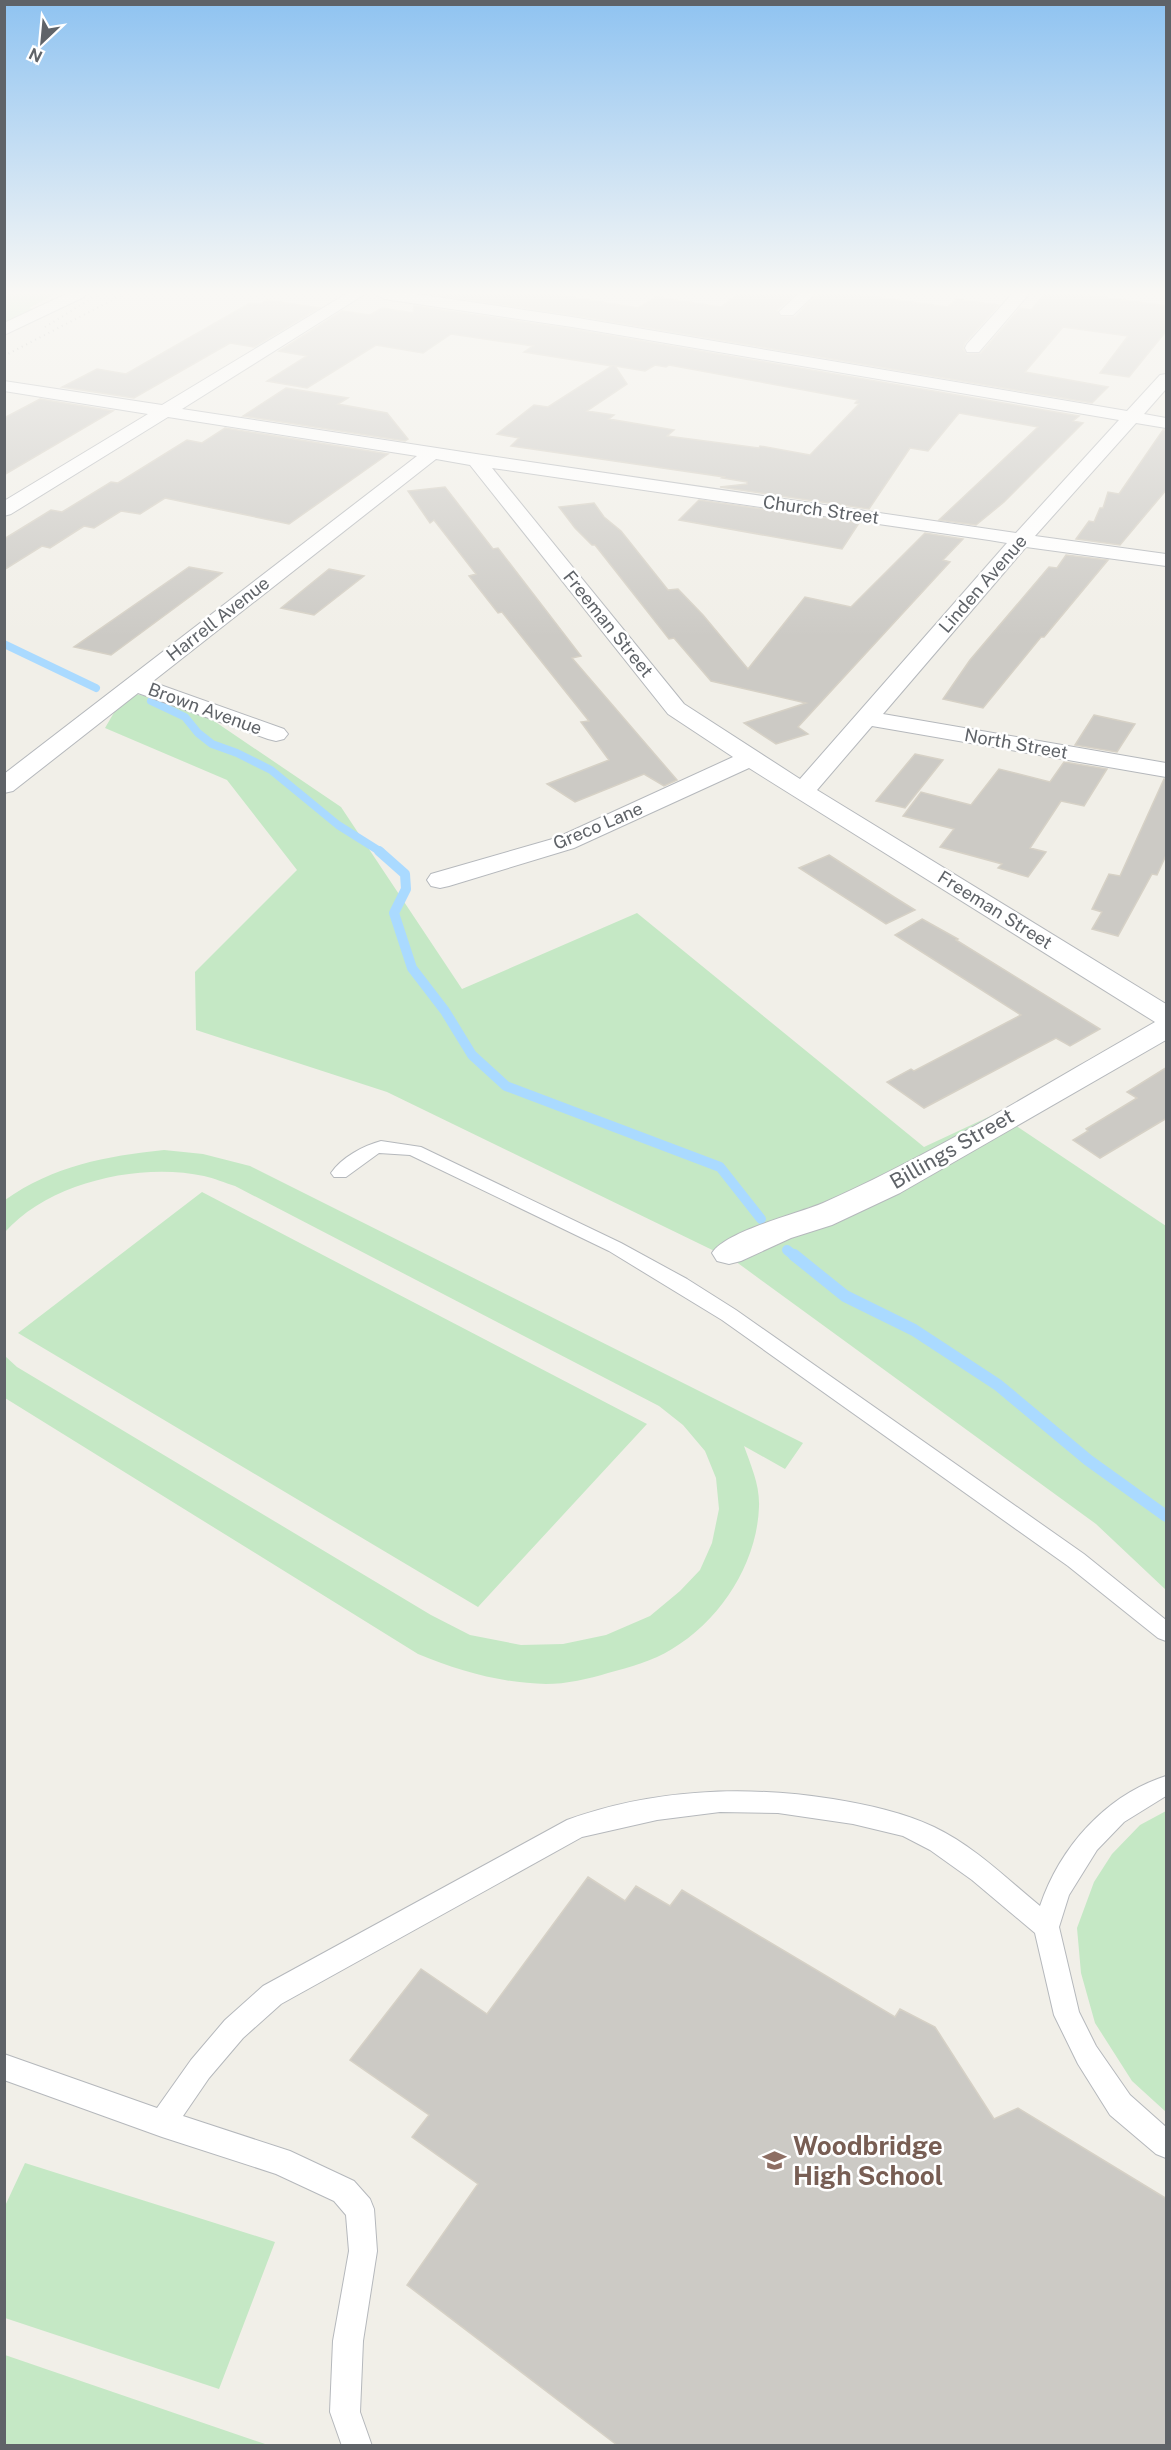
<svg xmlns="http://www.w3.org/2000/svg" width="1171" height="2450" viewBox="0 0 1171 2450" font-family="'Public Sans',sans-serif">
<rect width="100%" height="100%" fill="#f1efe8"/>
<path fill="#c5e8c5" d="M4 294H55L29 308 38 310 5 327Z
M126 692 192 706 341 807 462 989 637 913 924 1147 997 1113 1166 1226V1590L1096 1524 735 1261 387 1092 196 1030 195 972 297 870 227 780 105 728Z
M164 1150 203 1154 250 1166 803 1443 785 1469 744 1446C751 1466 760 1485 759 1507 757 1563 721 1620 672 1649 653 1661 630 1667 608 1673 589 1679 566 1684 546 1684 501 1683 459 1671 418 1654L5 1398V1356L17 1367 431 1615 470 1635 521 1645 563 1644 606 1635 650 1616 680 1591 700 1570 712 1543 719 1509 716 1478 705 1451 683 1425 659 1406 235 1186C225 1183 214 1178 204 1176 141 1162 49 1182 5 1232V1200C53 1166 106 1156 164 1150Z
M202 1192 647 1424 478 1607 18 1333Z
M1166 1811V2112L1132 2081 1095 2023 1081 1973 1077 1928 1094 1882 1112 1854 1140 1825Z
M25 2163 275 2242 219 2389 5 2318V2206Z
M4 2355H5L268 2445H5Z"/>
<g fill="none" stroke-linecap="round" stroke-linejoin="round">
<path stroke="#aadaff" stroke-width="8" d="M4 644 96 688
M151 701 185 717 198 733 212 744 237 753 271 770 338 825 381 852"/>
<path stroke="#aadaff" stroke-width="10" d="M379 851 405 874 406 889 394 913 412 968 445 1011 472 1055 506 1086 720 1167 761 1219
M787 1250 796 1257"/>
<path stroke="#aadaff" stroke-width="12" d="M794 1255 845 1296 914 1330 998 1385 1088 1460 1166 1516"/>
</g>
<path fill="#cccac5" stroke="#d6d1c6" stroke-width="1.5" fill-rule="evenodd" d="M431 294H553L638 308 656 297 721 307 738 294H795L777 310 781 317H795L817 294H854L948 307 956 299 999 305 965 343 963 349 967 354 981 353 1020 308 1031 310 1045 294H1078L1167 306V330L1129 377 1100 373 1128 336 1063 327 1025 372 1108 387 1092 403 572 315Z
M267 300 319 308 254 347 230 343 134 398 62 387 97 369 126 374 250 303 260 304Z
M414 306 572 329 1079 416 1073 421 1083 423 1004 502 976 525 939 520 1038 427 959 413 928 451 910 448 869 509 720 487 747 484V482L722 478 724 477 511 446 519 438 497 434 534 405 548 407 612 366 524 352 533 346 451 334 423 353 376 345 307 388 267 381 307 356 279 351 342 311 370 315 382 308 413 313ZM655 365 666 367 669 365 858 400 855 403 859 404 810 455 760 446 759 448 667 436 674 430 609 419 614 415 587 411 627 384 615 366 645 371Z
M286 388 348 398 338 404 387 413 408 439 405 441 243 416Z
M40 399 113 411 4 475V418Z
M225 428 388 454 289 524 165 498 140 514 121 511 94 528 84 526 50 548 42 546 4 570V539L51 510 62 512 111 482 118 483 187 440 202 443Z
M1163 430H1167V489L1120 545 1076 539 1089 521 1094 522 1100 508H1103L1108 492 1119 494Z
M445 487 493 549 498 548 581 656 572 658 677 780 664 786 644 774 575 802 547 784 609 760 581 722 589 721 502 612 498 613 469 576 476 574 434 520 430 523 408 491Z
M699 500 859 523 842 549 679 520Z
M594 503 604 517 621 531 668 590 678 589 703 615 748 669 805 597 851 607 925 533 963 539 943 560 950 562 798 727 808 734 776 744 744 723 806 703 711 681 674 638 669 639 595 545H592L575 528 559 507Z
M1066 555 1108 560 1044 637H1041L983 708 943 699 970 660 1049 567 1057 568Z
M189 567 222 573 111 655 74 647Z
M329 569 364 576 314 615 281 608Z
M1094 715 1135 724 1117 752 1075 745Z
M915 754 943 760 905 808 876 801Z
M1064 762 1107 769 1084 806 1061 801 1030 848 1046 852 1028 877 998 868 1002 864 940 847 954 829 903 816 921 792 971 805 999 769 1050 782Z
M1164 779H1167V853L1157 875 1152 874 1118 936 1092 929 1102 912 1092 909 1109 874 1120 876Z
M829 855 894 897 915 910 886 924 799 868Z
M922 919 958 939 956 940 1100 1029 1070 1046 1056 1038 924 1108 887 1082 911 1069 914 1071 1021 1015 895 935Z
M1167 1067V1118L1100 1158 1073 1140 1088 1131 1086 1129 1137 1098 1127 1092Z
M588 1877 625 1901 636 1886 670 1906 682 1890 895 2017 900 2009 935 2027 994 2119 1018 2108 1167 2199V2445H617L407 2285 478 2184 412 2137 429 2115 350 2060 421 1969 487 2014Z"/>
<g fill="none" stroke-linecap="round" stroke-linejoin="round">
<defs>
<path id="service" d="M381 1141 421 1147 621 1243 687 1279 736 1310 1084 1554 1166 1620V1641L1158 1638 1068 1566 722 1320 609 1251 410 1155 379 1153 346 1177H334L331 1173C342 1157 363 1146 381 1141Z
M1166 1776V1796L1124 1822 1097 1850 1069 1895 1059 1927 1079 2012 1096 2046 1130 2095 1166 2127V2158L1156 2154 1110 2115 1078 2064 1054 2015 1035 1933 972 1880 930 1850 903 1836 853 1824 778 1813 720 1812 657 1820 582 1837 281 2004 243 2038 209 2078 183 2116 290 2151 354 2181 370 2199 374 2209 377 2251 363 2341 360 2412 372 2446H342L330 2412 333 2341 349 2251 346 2215 334 2201 276 2174 162 2137 4 2080V2054L157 2108 191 2060 225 2020 263 1986 567 1820C652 1789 745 1785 833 1799 868 1805 903 1812 934 1827 974 1846 1007 1879 1040 1906 1060 1847 1106 1795 1166 1776Z"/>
<path id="minor" d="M66 294H86L84 297 4 335V323Z
M346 294H365L182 409 476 454 1016 533 1119 420 572 327 384 299 376 294H416L572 317 1127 411 1160 375 1166 374V389L1144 414 1166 418V428L1136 423 1035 536 1166 554V566L1026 547 883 714 1166 763V777L872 726 817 790 1166 1004V1040L900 1193 832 1225 791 1238 741 1261 729 1264 717 1261 712 1253C726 1231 797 1214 823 1203 938 1152 1046 1084 1155 1022L749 768 574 848 449 886 440 888 431 886 427 880 431 874 556 838 733 757 668 714 470 465 436 459 152 682 284 729 288 734 284 739 276 741 268 739 138 693 13 791 4 793V774L417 456 168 417 11 514 4 516V501L148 414 4 391V381L162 405ZM492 468 989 540 1007 543 800 779 684 704Z
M798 294H815L793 315H781L779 312Z
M1012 294H1029L979 352H967L965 348 967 344Z"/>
</defs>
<use href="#service" stroke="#b5b8bc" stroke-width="2"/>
<use href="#minor" stroke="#b5b8bc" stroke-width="2"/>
<use href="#service" fill="#fff" fill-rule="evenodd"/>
<use href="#minor" fill="#fff" fill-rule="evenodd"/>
<path stroke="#b6b7b8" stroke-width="2" stroke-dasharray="1 4" stroke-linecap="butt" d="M45 327 99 294
M4 356 124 294"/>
</g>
<linearGradient id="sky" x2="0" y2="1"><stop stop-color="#8fc3f1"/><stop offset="0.46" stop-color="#f9f8f5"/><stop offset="1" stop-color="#f9f8f5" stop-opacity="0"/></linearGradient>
<rect width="1171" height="637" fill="url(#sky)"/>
<defs>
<symbol id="school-bare" viewBox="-9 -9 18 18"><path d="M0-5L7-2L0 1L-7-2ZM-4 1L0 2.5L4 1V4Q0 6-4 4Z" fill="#8d6e63" stroke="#fff" stroke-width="2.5" paint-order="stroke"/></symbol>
</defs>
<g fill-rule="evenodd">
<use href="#school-bare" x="758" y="2144" width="33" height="33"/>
</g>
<g text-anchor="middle" stroke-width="5" stroke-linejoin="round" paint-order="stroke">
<g font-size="18" fill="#5f6368" stroke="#fff">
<text transform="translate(821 510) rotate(8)" y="6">Church Street</text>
<text transform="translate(983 584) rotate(-49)" y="6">Linden Avenue</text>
<text transform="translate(218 619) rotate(-38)" y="6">Harrell Avenue</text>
<text transform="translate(608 624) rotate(51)" y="6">Freeman Street</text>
<text transform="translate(205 709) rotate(20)" y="6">Brown Avenue</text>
<text transform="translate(1016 744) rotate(10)" y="6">North Street</text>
<text transform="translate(598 826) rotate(-23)" y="6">Greco Lane</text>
<text transform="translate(995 910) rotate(32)" y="6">Freeman Street</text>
</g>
<g font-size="21" fill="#5f6368" stroke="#fff">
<text transform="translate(952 1149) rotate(-30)" y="7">Billings Street</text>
</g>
<g font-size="26" font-weight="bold" fill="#785e54" stroke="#fff" text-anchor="start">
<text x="793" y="2155">Woodbridge<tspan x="793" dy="30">High School</tspan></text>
</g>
</g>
<rect width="1171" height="2450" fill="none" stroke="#5f6368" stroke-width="12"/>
<g transform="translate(42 42) rotate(206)" stroke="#ffffff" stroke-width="4.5" paint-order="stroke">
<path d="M0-4.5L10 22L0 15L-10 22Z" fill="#5f6368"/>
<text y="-9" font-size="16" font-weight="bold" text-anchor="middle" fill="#5f6368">N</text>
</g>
</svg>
